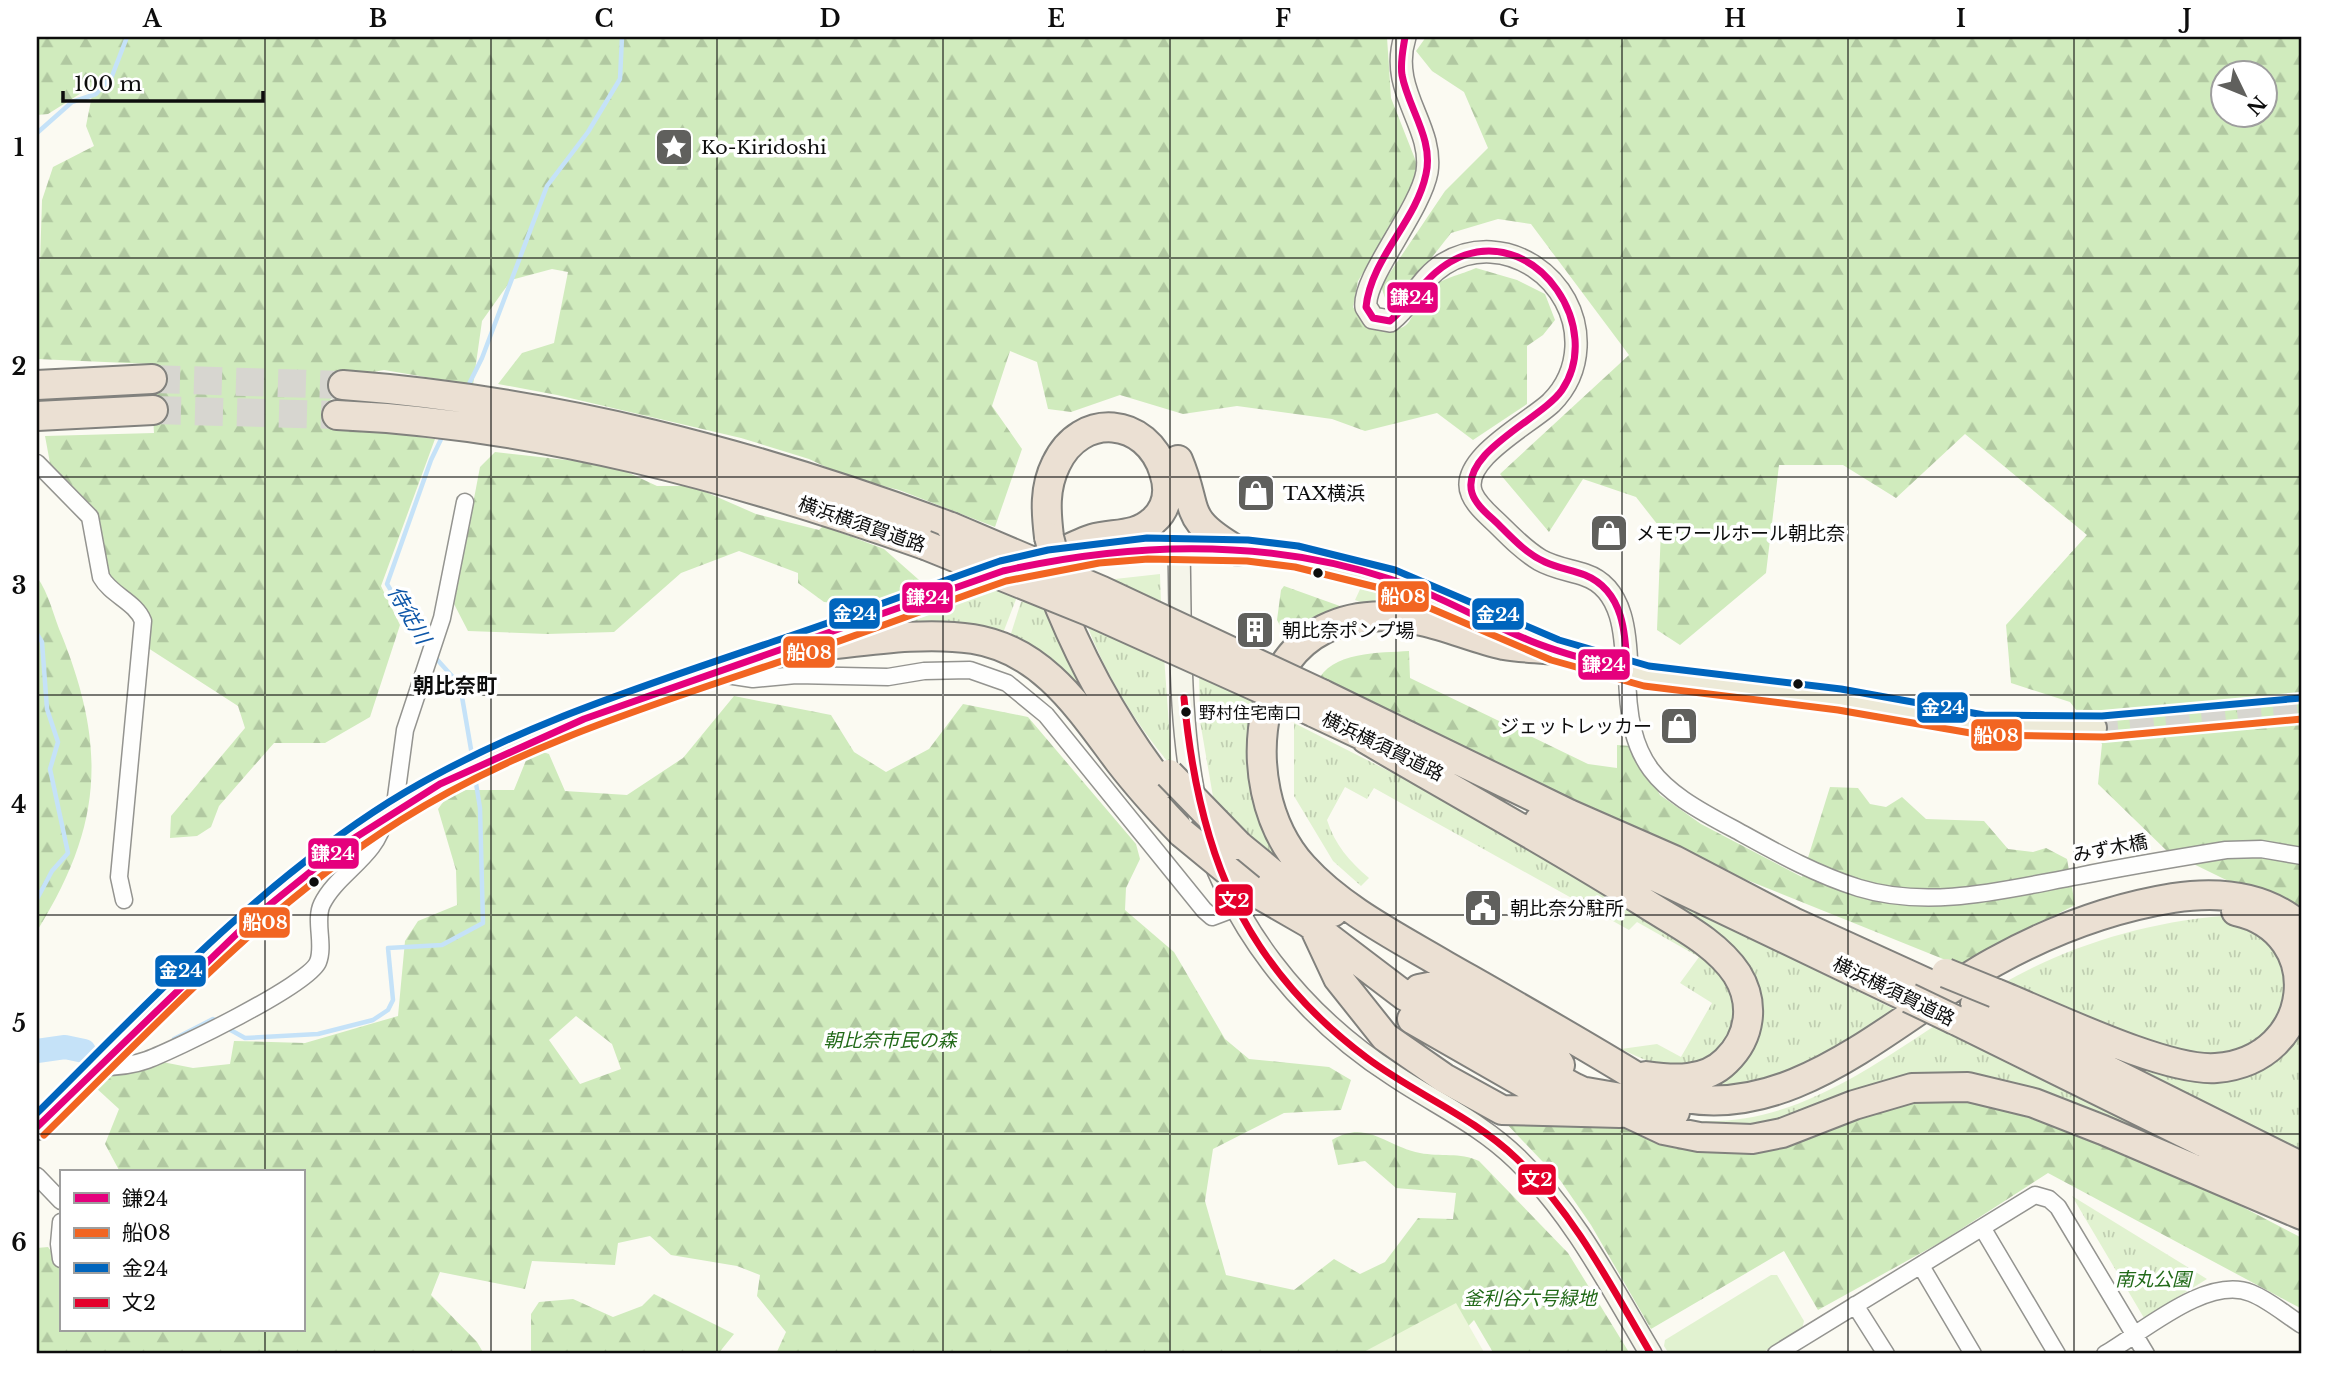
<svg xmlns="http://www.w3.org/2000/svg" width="2339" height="1391" viewBox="0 0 2339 1391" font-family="'Libre Baskerville','Noto Sans JP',serif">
<defs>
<pattern id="grass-tufts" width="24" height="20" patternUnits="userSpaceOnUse" patternTransform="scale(1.75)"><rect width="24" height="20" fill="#e1f2d0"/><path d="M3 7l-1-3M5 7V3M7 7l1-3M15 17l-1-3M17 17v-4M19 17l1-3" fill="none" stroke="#c0ceb1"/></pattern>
<pattern id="forest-firs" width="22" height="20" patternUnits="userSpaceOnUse" patternTransform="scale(1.75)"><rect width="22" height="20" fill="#d0ebbd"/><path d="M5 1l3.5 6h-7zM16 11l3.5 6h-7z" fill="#b1c8a1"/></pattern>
</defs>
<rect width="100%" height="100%" fill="#fbfaf2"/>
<path fill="url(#grass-tufts)" d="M1160 574 1161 604 1106 580Z
M996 584 1018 594 1000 641 837 640Z
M1362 585 1401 592 1456 621 1361 610 1363 603 1355 600Z
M1029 600 1053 608 1135 760 1008 643 1021 602Z
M1085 620 1164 656 1172 767C1135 723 1105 674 1085 620Z
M1199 672 1259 703 1261 803 1339 909 1216 814 1200 721Z
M1294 723 1533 844 1716 961C1722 968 1732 978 1735 987 1744 1018 1730 1062 1694 1068 1669 1072 1642 1059 1621 1049L1657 1044 1681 1057 1712 1003 1680 983 1699 957 1637 922 1629 930 1374 788 1367 799 1345 787 1327 820C1335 845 1349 861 1369 878L1361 886 1333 861 1294 796Z
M1648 888 1657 892 1904 1014 1765 1089 1679 1090 1724 1075 1756 998Z
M2221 916 2252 925 2289 964 2292 1008 2244 1056 2177 1054 2000 985C2068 946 2143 923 2221 916Z
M1999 1004 2197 1076 2302 1017V1156Z
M1936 1025 2255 1180 1991 1082 1764 1129 1710 1132 1677 1119C1778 1133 1855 1078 1936 1025Z
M2072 1196 2207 1279 2144 1318Z"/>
<path fill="url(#forest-firs)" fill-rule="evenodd" d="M37 37H1387L1391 98 1417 164 1410 196 1358 281 1353 307 1367 328C1422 334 1401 321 1430 289 1439 279 1463 274 1476 268L1517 280 1545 294 1555 320 1543 335 1527 346V404L1473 440 1437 413 1365 431 1332 419 1237 406 1183 414 1120 395 1071 412 1048 409 1037 362 1010 351 992 406 1022 449 995 527 899 490 847 477 809 459 741 438 557 395 498 384 522 353 554 343 568 272 552 269 511 280 482 321 473 385 384 370 345 377 329 402 327 425 435 439 381 586 400 625 370 717 325 743H274L219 806 211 827 197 836 170 838 171 816 245 728 238 706 148 648 147 614 111 582 98 512 50 463 45 436 154 433 150 364 37 359 42 200 53 167 94 146 86 126 94 85 48 114 37 115Z
M1426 37H2302V917L2167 851 2098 784 2102 744 2070 702 2011 683 2006 625 2087 535 1965 434 1896 498 1843 465H1779L1766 573 1680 645 1657 630 1661 529 1636 497 1583 479 1549 532 1500 474 1629 355 1531 224 1498 219 1451 233 1398 301 1385 298 1381 286 1445 191 1488 148 1464 92 1432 71 1416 51ZM2224 74H2266V116H2224Z
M495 452 612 465 657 486H692L756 514 819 530 823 526 884 549 927 587 869 606 824 602 798 583V573L739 551 681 573 614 632 547 634 468 631 454 604 480 467Z
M37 577C49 593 54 618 62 636 107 749 102 827 37 931Z
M1284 586 1351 610 1291 646 1277 620 1281 590Z
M1409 651 1410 678 1588 764 1617 768V745L1631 746 1660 795 1701 824 1802 877 1830 787 1858 788 1870 804 1886 807 1902 797 1926 819 1984 821 2008 849 2033 852 2046 848 2067 859 2075 905 1958 965 1630 833 1317 683C1330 651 1381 653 1409 651Z
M734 696 831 715 854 752 886 772 929 749 963 704 1028 717 1136 844 1140 859 1126 888 1125 910 1174 952 1225 1039 1249 1059 1329 1067 1351 1080 1341 1110 1284 1113 1213 1149 1205 1201 1226 1275 1294 1290 1334 1259 1360 1274 1385 1262 1418 1218 1453 1219 1456 1193 1396 1188 1365 1161 1338 1165 1332 1140C1367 1119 1387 1147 1420 1153 1440 1157 1460 1152 1479 1161L1568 1253 1630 1354H1494L1474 1320 1459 1336 1462 1354H776L786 1332 757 1296 760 1275 737 1266 671 1255 650 1236 618 1243 615 1265 532 1261 525 1289 440 1272 431 1295 477 1342 484 1354H37V1248L48 1247 61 1264V1330H303V1172H120L105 1144 119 1109 95 1087 132 1056 193 1068 230 1064 234 1041 305 1043 398 1016 405 941 418 921 457 905 456 870 438 809 452 790H514L531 748 549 754 565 791 627 795 683 758ZM576 1016 612 1044 621 1069 580 1084 549 1040Z
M1920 1100 1977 1101 2147 1157 2302 1238V1309L2048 1173 1941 1242 1818 1310 1784 1251 1651 1329 1591 1225 1560 1180 1503 1120 1622 1125 1663 1146 1757 1152Z
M654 1294 734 1334 718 1354H531V1314L539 1302 573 1299 613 1317 642 1306Z"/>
<path fill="#e1f2d0" d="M1771 1275H1777L1804 1321 1802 1329 1760 1354H1669L1664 1346 1665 1340Z"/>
<path fill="#ecf6da" d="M1456 1303 1485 1354H1360Z"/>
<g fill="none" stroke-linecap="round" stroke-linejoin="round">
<path stroke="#c5e2f8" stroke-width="4.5" d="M37 133 72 102 96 94 112 76 127 37
M466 390 482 358 547 186 588 132 620 79 622 37
M37 634 42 642 47 709 58 742 50 769 68 853 52 871 37 899
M427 649 387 584 431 460 443 435
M433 655 460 685 473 761
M227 1028 245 1038 318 1034 373 1020 388 1010 393 1000 388 948 442 945 483 923 480 808 475 777
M174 1039 213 1019 217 1021"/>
<path stroke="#c5e2f8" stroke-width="24" d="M37 1051 65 1047 84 1051"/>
<path stroke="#d7d6d0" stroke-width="24" stroke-dasharray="24 12" stroke-linecap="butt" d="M2094 728 2302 708"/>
<path stroke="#d7d6d0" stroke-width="28" stroke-dasharray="28 14" stroke-linecap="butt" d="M152 379 343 385
M153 410 337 415"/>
<defs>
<path id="street" d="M37 463 90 517 101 577C111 595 136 602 143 621L119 877 124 900
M1627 671C1628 765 1654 787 1734 829 1774 851 1814 874 1859 888 1931 910 2007 889 2079 876 2128 866 2177 858 2226 850L2261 849 2302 856
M720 674 753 679 796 675 888 677 924 671 970 670 1007 683 1046 715 1204 910 1212 917 1236 908
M394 812 405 730 442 618 465 502
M99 1067C116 1067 131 1066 147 1060 174 1050 309 985 318 962 325 945 314 920 322 904 337 873 378 856 384 819
M37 1176 61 1201
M61 1222 59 1244 61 1259
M1983 1229 2057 1354
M1921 1266 1973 1354
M1855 1305 1886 1354
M1776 1354 2035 1195 2049 1199 2058 1207 2146 1354
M2105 1354C2143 1332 2207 1275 2251 1293 2269 1300 2286 1315 2302 1325"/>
<path id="secondary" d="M1405 37C1388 91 1434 125 1427 172 1420 211 1362 279 1366 307L1373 318 1390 321C1412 304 1420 279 1444 264 1505 227 1579 280 1576 347 1575 369 1566 388 1551 403 1530 423 1457 460 1472 494 1477 506 1491 517 1500 526 1512 538 1525 551 1540 560 1554 568 1570 570 1585 575 1624 588 1626 637 1627 671
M1179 549C1181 631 1178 732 1198 812 1227 923 1300 1015 1395 1076 1437 1104 1480 1123 1517 1159 1574 1214 1611 1287 1651 1354"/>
<path id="primary" d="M1074 555 1136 548 1179 549 1238 551 1318 561 1390 579 1556 650 1672 681 1818 696 1980 725 2094 728
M37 1127C138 1029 246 912 362 833 490 745 639 700 784 650 858 625 930 594 1004 570"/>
<path id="highway" d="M37 385 152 379
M343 385C555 401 752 453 951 527
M337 415C538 424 736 478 925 545
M37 416 153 410
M1178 460C1200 512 1180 517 1238 551
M1048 559C1062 552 1077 544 1092 539 1113 533 1136 537 1153 521 1168 508 1170 490 1164 472 1147 417 1081 411 1056 464 1044 488 1046 512 1049 537
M1051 585C1079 658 1114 723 1162 785
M788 649C848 645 913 630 973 639 1043 650 1080 709 1119 761 1139 787 1160 810 1182 833
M1556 650C1539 648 1521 648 1504 645 1476 639 1450 627 1422 621 1350 605 1285 630 1267 707 1254 761 1265 825 1303 867 1341 909 1397 937 1446 966 1518 1007 1591 1048 1661 1092 1785 1133 1894 1017 1994 962 2050 931 2111 908 2173 898 2220 891 2266 895 2302 928
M1322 694 1569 814 1674 860 1793 922 1929 984
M1313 712 1383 745
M1366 739C1459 794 1554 845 1645 903 1676 923 1716 942 1737 974 1755 1003 1751 1037 1726 1061 1705 1082 1674 1080 1646 1076
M1539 821 1909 998
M1238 845 1272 873 1333 912
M1250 889 1309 923 1405 996 1575 1088 1664 1130 1699 1137 1752 1139 1782 1133 1854 1105 1912 1088 1968 1087 2034 1103 2103 1130 2302 1215
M1316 931 1338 978 1385 1037 1444 1078 1502 1110 1620 1113
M1419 989 1434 986 1547 1045 1560 1065
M1995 993C2046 1013 2165 1072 2216 1068 2317 1060 2328 931 2236 911
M1975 1004 2302 1167
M1412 1019 1571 1110
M1955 1020 2302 1191
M1586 1092 1644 1102 1675 1112"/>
</defs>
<use href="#street" stroke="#949490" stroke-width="19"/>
<use href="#secondary" stroke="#8b8a87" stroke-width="24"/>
<use href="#primary" stroke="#81817d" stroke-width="28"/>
<use href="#highway" stroke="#81817d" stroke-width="32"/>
<use href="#street" stroke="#fefefd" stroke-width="16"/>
<use href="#secondary" stroke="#f5f5ea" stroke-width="21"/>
<use href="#primary" stroke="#edead8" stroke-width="24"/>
<use href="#highway" stroke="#ebe0d3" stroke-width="28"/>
<defs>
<path id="highway-bridge" d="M951 527 1102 591 1322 694
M1049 537 1061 582
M925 545 1091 612 1313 712
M1169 774 1238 845
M1182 833 1250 889
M1946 973 1995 993
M1909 998 1955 1020"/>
</defs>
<use href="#highway-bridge" stroke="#81817d" stroke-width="32" stroke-linecap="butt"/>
<use href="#highway-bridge" stroke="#ebe0d3" stroke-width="28"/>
<defs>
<path id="bus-1" d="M37 1127 252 919 345 844 440 784 584 719 1003 571C1131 542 1264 538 1390 579 1437 594 1480 620 1526 639 1558 653 1593 661 1627 671 1626 635 1624 591 1585 575 1572 570 1558 568 1545 562 1527 554 1513 539 1499 525 1490 516 1476 506 1472 493 1460 452 1542 419 1562 390 1604 328 1539 230 1465 255 1429 268 1416 298 1390 321L1373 318 1366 307C1371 258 1416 222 1426 174 1434 139 1408 108 1402 75 1400 62 1403 50 1405 37"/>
<path id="bus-2" d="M44 1135C157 1024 266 905 401 820 518 746 652 705 782 661 857 636 931 607 1006 581L1099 563 1148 559 1247 561 1295 567 1388 590 1551 660 1644 686 1838 710 1982 735 2104 737 2302 719"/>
<path id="bus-3" d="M37 1113C148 1003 256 886 389 802 508 728 644 686 775 641 851 616 925 587 1000 561L1048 550 1147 538 1248 540 1298 546 1395 570 1559 640 1649 666 1841 689 1984 715 2102 716 2301 698"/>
<path id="bus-4" d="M1184 698C1198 850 1241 964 1367 1058 1415 1094 1472 1116 1516 1158 1574 1213 1611 1286 1651 1354"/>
</defs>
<use href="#bus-1" stroke="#fff" stroke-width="12"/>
<use href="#bus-2" stroke="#fff" stroke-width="12"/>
<use href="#bus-3" stroke="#fff" stroke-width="12"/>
<use href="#bus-4" stroke="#fff" stroke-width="12"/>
<use href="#bus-1" stroke="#e5007d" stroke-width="7"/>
<use href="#bus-2" stroke="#f26522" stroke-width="7"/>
<use href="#bus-3" stroke="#0065bd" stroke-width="7"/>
<use href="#bus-4" stroke="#e4002b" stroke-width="7"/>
</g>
<path fill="none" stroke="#0d0d0d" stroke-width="2" stroke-opacity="0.55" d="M265 37V1172M491 37V1354M717 37V1354M943 37V1354M1170 37V1354M1396 37V1354M1622 37V1354M1848 37V1354M2074 37V1354M37 258H2302M37 477H2302M37 695H2302M37 915H2302M37 1134H2302M265 1330V1354"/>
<defs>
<symbol id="sight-square" viewBox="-11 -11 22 22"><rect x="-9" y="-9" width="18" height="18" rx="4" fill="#60605d" stroke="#fff"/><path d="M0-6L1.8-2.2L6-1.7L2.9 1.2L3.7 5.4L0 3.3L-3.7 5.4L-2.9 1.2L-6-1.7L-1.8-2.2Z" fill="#fff"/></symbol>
<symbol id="shop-square" viewBox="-11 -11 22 22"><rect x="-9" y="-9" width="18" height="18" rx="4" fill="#60605d" stroke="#fff"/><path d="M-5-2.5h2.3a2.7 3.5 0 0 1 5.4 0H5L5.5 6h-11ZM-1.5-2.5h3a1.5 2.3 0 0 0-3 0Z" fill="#fff"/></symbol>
<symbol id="building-square" viewBox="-11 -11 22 22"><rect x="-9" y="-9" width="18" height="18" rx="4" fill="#60605d" stroke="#fff"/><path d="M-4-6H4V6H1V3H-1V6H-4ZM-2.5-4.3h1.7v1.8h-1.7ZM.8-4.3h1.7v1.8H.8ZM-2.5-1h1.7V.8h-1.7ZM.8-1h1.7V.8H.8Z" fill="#fff"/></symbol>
<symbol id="civic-square" viewBox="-11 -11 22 22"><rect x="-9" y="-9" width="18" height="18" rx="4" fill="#60605d" stroke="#fff"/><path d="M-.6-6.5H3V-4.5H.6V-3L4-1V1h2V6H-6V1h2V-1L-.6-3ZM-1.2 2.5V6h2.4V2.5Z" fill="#fff"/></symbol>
</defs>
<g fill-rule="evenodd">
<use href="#sight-square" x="652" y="125" width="44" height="44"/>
<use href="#shop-square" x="1234" y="471" width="44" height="44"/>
<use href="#shop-square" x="1587" y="511" width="44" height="44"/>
<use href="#building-square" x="1233" y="608" width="44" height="44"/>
<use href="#shop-square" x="1657" y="704" width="44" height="44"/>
<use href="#civic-square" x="1461" y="886" width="44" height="44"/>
</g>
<g fill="#0d0d0d" stroke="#fff" stroke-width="2.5">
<circle cx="1318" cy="573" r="6"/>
<circle cx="1798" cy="684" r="6"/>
<circle cx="1186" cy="712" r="6"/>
<circle cx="314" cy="882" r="6"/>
</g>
<g text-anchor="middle" stroke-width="7" stroke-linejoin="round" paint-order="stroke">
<g font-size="17" fill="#0d0d0d" stroke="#fff" text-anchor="start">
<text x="1199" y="719">野村住宅南口</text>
</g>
<g font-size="19" fill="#0d0d0d" stroke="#fff" text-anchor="start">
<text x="701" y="154">Ko-Kiridoshi</text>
<text x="1283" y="500">TAX横浜</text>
<text x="1636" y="540">メモワールホール朝比奈</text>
<text x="1282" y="637">朝比奈ポンプ場</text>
<text x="1652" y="733" text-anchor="end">ジェットレッカー</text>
<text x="1510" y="915">朝比奈分駐所</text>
</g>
<g font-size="19" fill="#0d0d0d" stroke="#fff">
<text transform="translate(862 524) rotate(19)" y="7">横浜横須賀道路</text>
<text transform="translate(1383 746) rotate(26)" y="7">横浜横須賀道路</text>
<text transform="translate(2110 848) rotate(-11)" y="7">みず木橋</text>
<text transform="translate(1894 991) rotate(26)" y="7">横浜横須賀道路</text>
</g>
<g font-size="19" font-style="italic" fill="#226a19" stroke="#fff">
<text x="890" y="1047">朝比奈市民の森</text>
<text x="2153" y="1286">南丸公園</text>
<text x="1530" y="1305">釜利谷六号緑地</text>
</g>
<g font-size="21" font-style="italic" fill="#0d56a8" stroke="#fff">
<text transform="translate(409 615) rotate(60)" y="7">侍従川</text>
</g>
<g font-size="21" font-weight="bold" fill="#0d0d0d" stroke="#fff">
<text x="455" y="693">朝比奈町</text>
</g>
</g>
<g stroke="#fff" stroke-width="2.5">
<rect x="1386" y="281" width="53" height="33" rx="7" fill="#e5007d"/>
<rect x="1377" y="580" width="53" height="33" rx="7" fill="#f26522"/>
<rect x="901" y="581" width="53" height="33" rx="7" fill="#e5007d"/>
<rect x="828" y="597" width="53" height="33" rx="7" fill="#0065bd"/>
<rect x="1471" y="597" width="54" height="34" rx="7" fill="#0065bd"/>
<rect x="782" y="635" width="54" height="34" rx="7" fill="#f26522"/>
<rect x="1577" y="648" width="54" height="33" rx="7" fill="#e5007d"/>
<rect x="1916" y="691" width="53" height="33" rx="7" fill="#0065bd"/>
<rect x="1970" y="718" width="53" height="34" rx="7" fill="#f26522"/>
<rect x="307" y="837" width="53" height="33" rx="7" fill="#e5007d"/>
<rect x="1214" y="883" width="40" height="34" rx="7" fill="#e4002b"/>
<rect x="238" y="906" width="53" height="33" rx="7" fill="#f26522"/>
<rect x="154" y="954" width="53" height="34" rx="7" fill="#0065bd"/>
<rect x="1517" y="1163" width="40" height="33" rx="7" fill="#e4002b"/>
</g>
<g font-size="19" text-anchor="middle" font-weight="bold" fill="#fff">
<text x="1412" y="304">鎌24</text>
<text x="1403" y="603">船08</text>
<text x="928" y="604">鎌24</text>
<text x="855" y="620">金24</text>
<text x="1498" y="621">金24</text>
<text x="809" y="659">船08</text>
<text x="1604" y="671">鎌24</text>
<text x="1943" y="714">金24</text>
<text x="1996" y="742">船08</text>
<text x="333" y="860">鎌24</text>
<text x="1234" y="907">文2</text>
<text x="265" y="929">船08</text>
<text x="181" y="977">金24</text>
<text x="1537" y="1186">文2</text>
</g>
<rect width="2339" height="1391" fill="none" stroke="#ffffff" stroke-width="77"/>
<rect x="60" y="1170" width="245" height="161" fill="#ffffff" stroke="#9e9e9e" stroke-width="2"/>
<rect x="74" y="1193" width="35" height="10" fill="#e5007d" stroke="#9e9e9e" stroke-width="2"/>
<text x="122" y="1206" font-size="21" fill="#0d0d0d">鎌24</text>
<rect x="74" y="1228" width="35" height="10" fill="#f26522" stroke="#9e9e9e" stroke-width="2"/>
<text x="122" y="1240" font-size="21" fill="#0d0d0d">船08</text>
<rect x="74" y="1263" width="35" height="10" fill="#0065bd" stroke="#9e9e9e" stroke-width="2"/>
<text x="122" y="1276" font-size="21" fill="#0d0d0d">金24</text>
<rect x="74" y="1298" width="35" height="10" fill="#e4002b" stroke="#9e9e9e" stroke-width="2"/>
<text x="122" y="1310" font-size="21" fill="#0d0d0d">文2</text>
<g transform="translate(2244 94) rotate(133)"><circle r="33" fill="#ffffff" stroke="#9e9e9e" stroke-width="2"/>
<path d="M0-5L12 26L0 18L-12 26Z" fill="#60605d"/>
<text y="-10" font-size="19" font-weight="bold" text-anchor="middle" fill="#0d0d0d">N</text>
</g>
<path d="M63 91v10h200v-10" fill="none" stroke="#0d0d0d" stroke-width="3.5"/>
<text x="74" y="91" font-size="21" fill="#0d0d0d" stroke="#ffffff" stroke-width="5" paint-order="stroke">100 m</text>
<rect x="38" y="38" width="2262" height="1314" fill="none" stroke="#0d0d0d" stroke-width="2.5"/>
<g font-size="23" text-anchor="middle" font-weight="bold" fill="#0d0d0d">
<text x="152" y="27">A</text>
<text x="378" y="27">B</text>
<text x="604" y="27">C</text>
<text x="830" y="27">D</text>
<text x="1056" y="27">E</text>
<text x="1283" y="27">F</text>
<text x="1509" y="27">G</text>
<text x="1735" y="27">H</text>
<text x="1961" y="27">I</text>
<text x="2187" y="27">J</text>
<text x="19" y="156">1</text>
<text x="19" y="375">2</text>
<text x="19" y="594">3</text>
<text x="19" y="813">4</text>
<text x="19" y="1032">5</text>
<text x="19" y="1251">6</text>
</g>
</svg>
